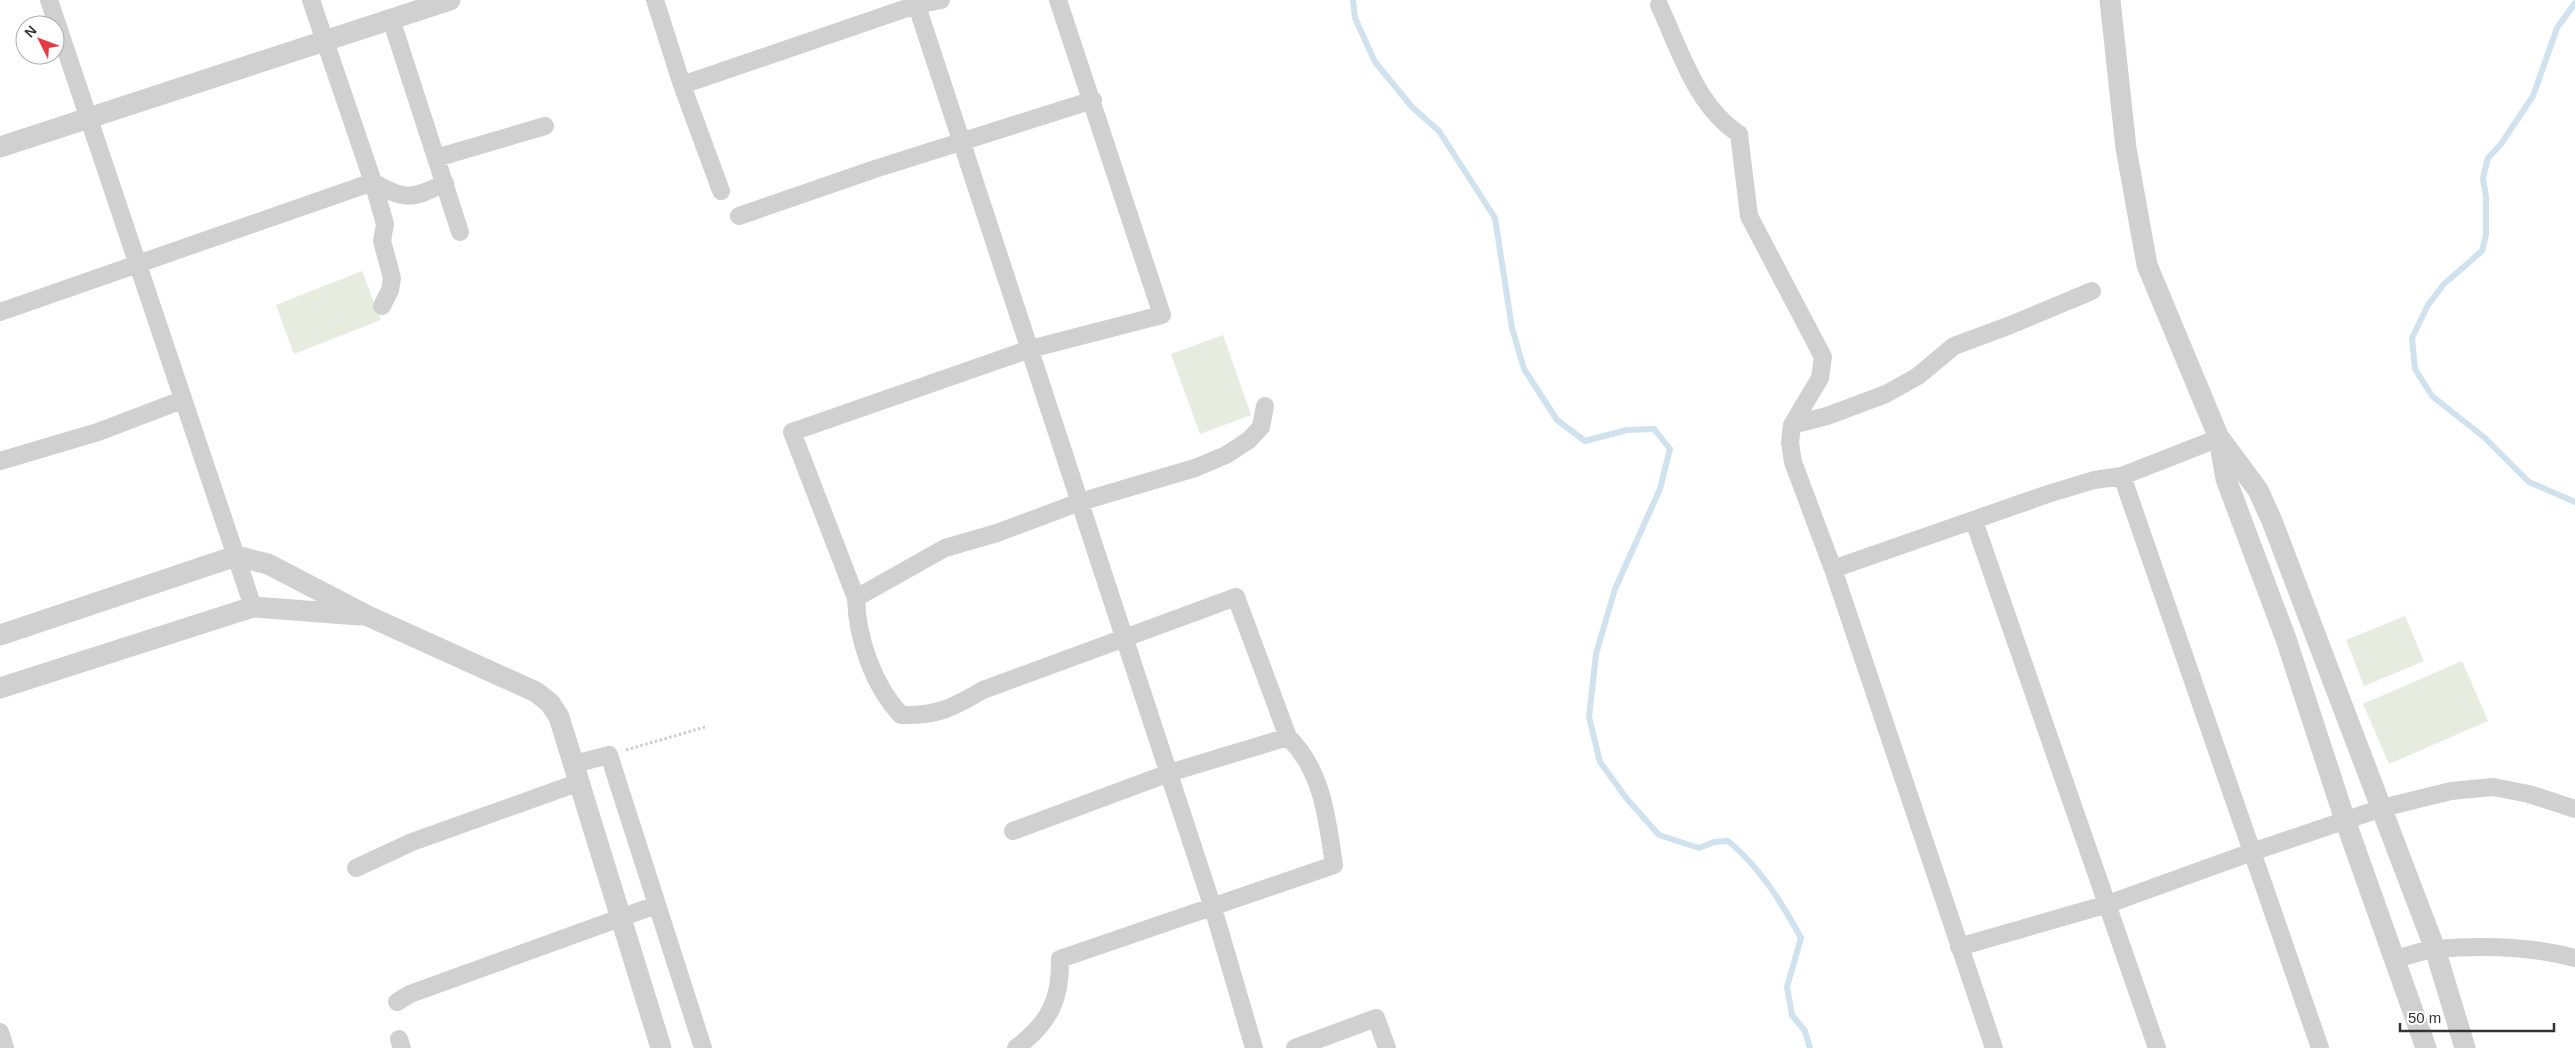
<svg xmlns="http://www.w3.org/2000/svg" width="2575" height="1048" viewBox="0 0 2575 1048" font-family="Arial,sans-serif">
<rect width="100%" height="100%" fill="#fff"/>
<path fill="#e6ecdf" d="M362 271 381 320 294 354 276 305Z
M1223 335 1251 415 1200 434 1171 354Z
M2405 616 2424 661 2364 686 2346 640Z
M2462 661 2488 721 2389 764 2363 704Z"/>
<g fill="none" stroke-linecap="round" stroke-linejoin="round">
<path stroke="#cfe2ee" stroke-width="6" d="M1353 0 1355 18 1375 62 1412 107 1439 131 1495 218 1512 328 1524 369 1557 420 1585 441 1627 430 1654 429 1670 449 1660 489 1615 589 1596 654 1589 717 1600 762 1627 799 1659 835 1699 848 1714 842 1728 841C1760 867 1782 903 1801 938L1787 987 1792 1015 1805 1031 1810 1048
M2575 3 2557 28 2533 96 2501 144 2488 158 2483 178 2486 197V235L2482 251 2444 284 2428 305 2412 338 2415 369 2432 396 2485 438 2529 482 2575 502"/>
<path stroke="#cdcdcd" stroke-width="3" stroke-dasharray="2.5 2.5" stroke-linecap="butt" d="M626 750 705 727"/>
<path stroke="#d0d0d0" stroke-width="18" d="M49 0 253 607
M311 0 373 182 385 224 382 241 392 278 390 290 382 306
M655 0 682 85 721 191
M915 0 1213 908 1254 1048
M1659 5C1680 50 1696 106 1739 134L1749 216 1823 357 1820 378 1792 425 1790 443 1793 462 1833 569 1994 1048
M391 19 460 232
M682 85 916 5 941 0
M436 158 545 126
M739 216 875 169 1093 100
M0 312 373 182C405 201 412 199 445 183
M1792 425 1827 416 1886 394 1918 376 1954 346 2008 326 2092 291
M0 461 98 432 182 400
M2122 476 2320 1048
M1974 521 2157 1048
M1833 569 2048 494 2094 480 2122 476 2219 438
M856 598 945 548 997 533 1080 502 1195 468 1226 455 1249 440 1261 427 1265 406
M574 764 609 755 703 1048
M1013 831 1169 773 1288 737
M356 868 412 842 580 782
M1959 947 2108 904 2252 852 2382 808 2451 791 2493 787 2529 794 2575 809
M2395 959C2408 956 2423 950 2436 949 2483 945 2530 946 2575 958
M397 1002 410 994 656 905
M0 1032 5 1048
M399 1039 402 1048
M1016 1048C1049 1023 1061 1000 1060 959L1334 865C1327 819 1323 771 1288 737L1236 597 983 690C952 708 937 716 901 715 873 685 857 638 856 598L792 432 1030 349 1162 315 1058 0
M1295 1048 1376 1018 1387 1048"/>
<path stroke="#d0d0d0" stroke-width="21" d="M2110 0 2126 148 2147 265 2219 438 2226 479 2286 639 2345 820 2426 1048
M0 147 450 0
M2221 440 2258 490 2272 521 2435 949 2465 1048
M0 635 236 556 268 564 368 616 536 692 550 703 559 717 661 1048
M0 688 253 607 359 615"/>
</g>
<g transform="translate(40 40) rotate(312)"><circle r="24" fill="#ffffff" stroke="#adadad"/>
<path d="M0-4L9 19L0 12L-9 19Z" fill="#e63946"/>
<text y="-8" font-size="14" font-weight="bold" text-anchor="middle" fill="#333333">N</text>
</g>
<path d="M2400 1023v8h154v-8" fill="none" stroke="#333333" stroke-width="2.5"/>
<text x="2408" y="1023" font-size="15" fill="#333333" stroke="#ffffff" stroke-width="4" paint-order="stroke">50 m</text>
</svg>
